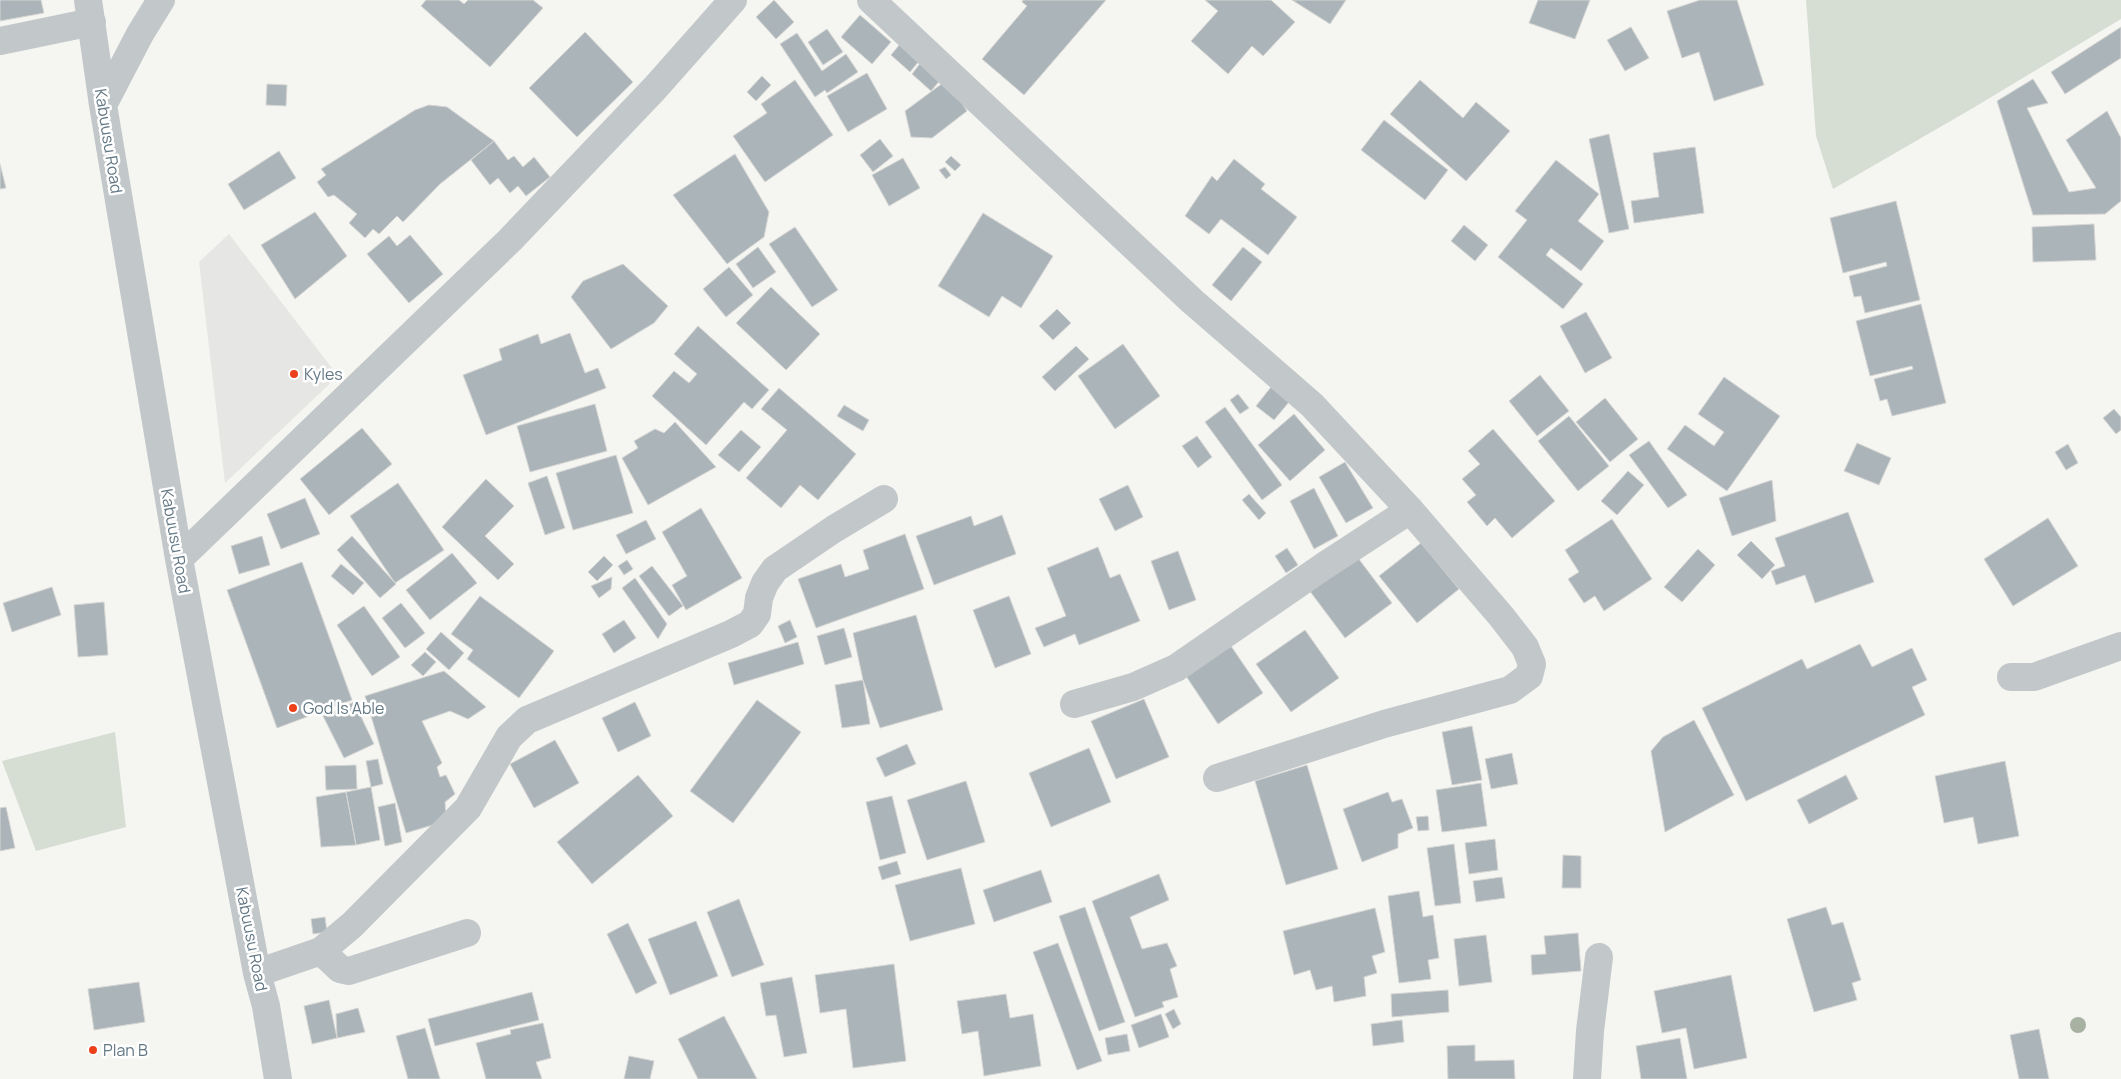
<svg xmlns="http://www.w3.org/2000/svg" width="2121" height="1079" viewBox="0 0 2121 1079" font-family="Manrope,sans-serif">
<rect width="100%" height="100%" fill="#f5f5f1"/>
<path fill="#e6e7e5" d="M229 234 338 376 225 483 199 262Z"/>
<path fill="#d6ddd2" d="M1806 0H2121V19L1973 108 1833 189 1816 136Z
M115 732 126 827 36 851 2 761Z"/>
<path fill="#abb4b9" stroke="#d6d6d4" d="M0 0H41L44 13 0 21Z
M426 0H459L464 4 468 0H533L543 8 490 67 421 6Z
M774 0 794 22 776 39 756 17Z
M1023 0H1106L1024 95 982 59 1027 6 1022 2Z
M1205 0H1271L1295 22 1263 56 1252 46 1228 74 1191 41 1218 11Z
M1292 0H1346L1330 24Z
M1538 0H1590L1575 39 1529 23Z
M1700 0H1737L1764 85 1714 101 1699 52 1682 58 1667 11Z
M860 15 891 42 872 64 841 37Z
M1631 27 1649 58 1625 71 1607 40Z
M2121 27V58L2065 94 2051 72Z
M827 29 843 52 823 65 808 42Z
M585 32 633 82 577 137 529 88Z
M797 33 822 71 846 54 858 72 827 93 825 90 815 97 780 44Z
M900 44 919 61 910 72 891 55Z
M922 61 942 78 931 91 912 74Z
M867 73 887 109 848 132 827 96Z
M762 76 771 85 756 101 747 92Z
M2033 79 2048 103 2027 108 2069 192 2096 188 2066 140 2107 111 2121 138V201L2105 214 2033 215 1997 101Z
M795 80 833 135 765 182 733 136 767 113 761 104Z
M947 80 967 111 932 138 911 137 905 111Z
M1420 80 1463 118 1476 102 1510 131 1466 181 1390 114Z
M267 84 287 85 286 106 266 105Z
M429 105 447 107 494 141 440 184 403 222 397 216 379 234 373 229 365 238 349 223 357 214 334 195 328 197 317 182 326 175 321 169 415 110Z
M1384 120 1448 170 1425 200 1361 150Z
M1609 134 1629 229 1609 233 1589 139Z
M880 139 893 156 873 172 860 155Z
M494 141 508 160 514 156 523 167 534 157 550 177 526 196 518 186 510 193 498 178 490 185 471 160Z
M1695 147 1704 213 1634 223 1631 201 1659 197 1653 153Z
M279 151 296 178 244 210 228 184Z
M735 154 769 212 764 237 727 264 673 195Z
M951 156 961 165 955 171 945 162Z
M903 158 920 188 889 206 872 175Z
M1234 159 1265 184 1261 189 1297 217 1268 255 1221 219 1209 234 1185 216 1212 176 1217 181Z
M1556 160 1599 194 1578 221 1604 241 1581 271 1551 248 1546 255 1583 284 1563 309 1498 257 1527 220 1515 211Z
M0 164 6 188 0 189Z
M945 167 951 175 946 179 939 170Z
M1896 201 1920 300 1865 313 1861 296 1854 297 1849 276 1887 266 1886 262 1843 273 1830 218Z
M315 212 347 256 295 299 261 245Z
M983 213 1053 256 1021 308 1002 296 989 317 938 286Z
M2094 224 2096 260 2033 262 2032 227Z
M1464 225 1488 245 1475 261 1451 241Z
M795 227 838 290 812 307 769 244Z
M410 235 443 274 409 303 367 254 389 236 397 246Z
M758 247 776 272 753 288 736 264Z
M1243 247 1262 262 1231 301 1212 285Z
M623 264 668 306 654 323 611 349 571 297 583 281Z
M729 267 753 295 726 317 703 289Z
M771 287 820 334 786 370 736 323Z
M1921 304 1946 403 1892 416 1887 399 1880 401 1874 379 1913 369 1912 366 1870 376 1856 321Z
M1057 309 1071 323 1053 340 1039 326Z
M1586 312 1612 358 1585 373 1560 326Z
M698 326 769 390 752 409 744 402 706 445 652 396 674 371 689 383 697 374 674 354Z
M570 333 585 373 598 368 606 388 486 435 463 375 502 360 499 349 538 334 541 344Z
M1123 344 1160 396 1115 429 1078 376Z
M1076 346 1089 359 1055 391 1042 377Z
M1540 375 1569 411 1537 436 1509 401Z
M1724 377 1780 416 1727 491 1667 449 1685 425 1714 446 1724 432 1698 414Z
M1271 387 1289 402 1274 420 1256 406Z
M779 388 856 454 818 500 800 485 781 508 746 478 787 430 761 409Z
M1238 394 1249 408 1240 414 1230 400Z
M1605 398 1638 439 1610 462 1576 422Z
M595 404 607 451 530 472 517 426Z
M844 405 869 420 863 431 837 416Z
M1225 407 1282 485 1262 500 1205 422Z
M2114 409 2121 417V430L2116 434 2103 418Z
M1294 414 1325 450 1290 481 1258 445Z
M1569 416 1609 466 1578 491 1538 441Z
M675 422 716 467 648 505 622 458 638 448 634 441 655 429 664 433Z
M362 428 392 464 329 515 300 479Z
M1493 429 1555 501 1512 538 1495 518 1487 526 1467 502 1476 495 1462 479 1480 464 1468 451Z
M741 430 761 447 739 472 718 455Z
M1197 436 1212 457 1198 468 1182 446Z
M1649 441 1687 495 1668 508 1629 455Z
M1857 443 1891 458 1879 485 1844 471Z
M2068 444 2078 463 2066 470 2055 452Z
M616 455 633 513 573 530 556 473Z
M1345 462 1373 508 1346 523 1319 477Z
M1628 471 1644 485 1617 515 1601 501Z
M547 476 565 528 545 535 528 483Z
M486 479 514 506 485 536 514 564 498 580 442 527Z
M1772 480 1776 521 1732 536 1719 498Z
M398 483 444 550 395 583 350 516Z
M1128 485 1143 517 1115 531 1099 499Z
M1314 488 1338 536 1314 549 1290 501Z
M1249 494 1266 513 1259 520 1242 500Z
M305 498 320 534 281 549 267 514Z
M701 508 742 578 686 610 672 585 687 576 662 532Z
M1848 512 1874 582 1815 603 1805 575 1776 585 1771 571 1785 566 1775 538Z
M1002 515 1016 554 934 585 916 536 971 516 974 526Z
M2048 518 2078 566 2013 606 1984 559Z
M1612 519 1652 579 1604 611 1595 596 1584 603 1568 579 1579 572 1565 550Z
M646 520 656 539 626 554 616 535Z
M905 534 924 589 816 628 798 579 841 564 845 577 869 569 863 550Z
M262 536 270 565 239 574 231 546Z
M352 536 396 584 380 598 337 550Z
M1751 541 1775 565 1762 579 1737 555Z
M1421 543 1459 589 1417 623 1379 576Z
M1098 547 1110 578 1120 574 1140 621 1079 645 1075 634 1044 647 1035 628 1066 616 1047 568Z
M1287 548 1298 565 1286 573 1275 556Z
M1698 549 1715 565 1682 602 1664 587Z
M1178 551 1196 600 1169 610 1151 561Z
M452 553 477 583 430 620 406 590Z
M1355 554 1392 603 1345 638 1309 590Z
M604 556 613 565 597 581 588 572Z
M627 560 633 569 624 575 618 566Z
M302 562 352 700 277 728 227 590Z
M341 564 364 583 353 595 331 576Z
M652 566 683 606 669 616 639 576Z
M612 577 611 589 599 598 591 586Z
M635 578 667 624 658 639 622 588Z
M52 587 61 615 12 632 3 603Z
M480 596 554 651 519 698 467 659 473 650 451 634Z
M1009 596 1031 654 995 668 973 610Z
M104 602 108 655 78 657 74 605Z
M401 603 425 633 405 648 382 618Z
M364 606 400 657 372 676 337 625Z
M916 615 943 710 880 728 863 680 853 633Z
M624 620 636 638 614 653 602 634Z
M790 620 797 637 785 643 778 626Z
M844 628 852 657 825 665 817 636Z
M1305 630 1339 678 1291 712 1256 664Z
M441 632 464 653 449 670 426 649Z
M798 642 804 664 734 685 728 663Z
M1860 644 1872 667 1912 648 1927 680 1912 687 1925 715 1746 801 1702 708 1802 659 1807 669Z
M1231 646 1263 693 1218 724 1186 676Z
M425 652 436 662 423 676 411 665Z
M444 671 486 707 468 719 450 711 422 721 442 763 437 767 440 777 446 775 455 794 445 802 446 821 406 833 365 696Z
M863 680 870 724 842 728 835 685Z
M1144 699 1169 757 1116 779 1091 721Z
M757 700 801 732 733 823 690 791Z
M354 702 374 744 344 758 323 716Z
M635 702 651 736 618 752 602 718Z
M1694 720 1734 795 1665 832 1651 751 1663 737Z
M1472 726 1482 780 1452 785 1442 732Z
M555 740 579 783 534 808 510 764Z
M907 744 916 764 885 777 876 758Z
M1089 748 1111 802 1051 827 1029 773Z
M1512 753 1518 784 1491 789 1485 759Z
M378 759 383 784 371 787 366 761Z
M2005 761 2019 836 1978 844 1973 817 1944 823 1935 776Z
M356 765 357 789 326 790 325 766Z
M1307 765 1338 869 1286 885 1255 781Z
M638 775 673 816 592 884 557 842Z
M1846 775 1858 799 1809 824 1797 800Z
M966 781 985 842 927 860 907 800Z
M1481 783 1487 826 1442 832 1436 790Z
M371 787 380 840 356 845 346 792Z
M346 792 356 845 321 847 316 797Z
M1388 792 1392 802 1402 799 1413 828 1398 834V848L1362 862 1343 809Z
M892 796 906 853 880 860 866 802Z
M395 803 402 842 385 846 378 807Z
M6 807 15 848 0 851V808Z
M1428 816 1429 830 1418 831 1416 817Z
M1495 839 1498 870 1469 874 1465 843Z
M1454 844 1461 903 1435 906 1427 848Z
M1563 855 1581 856V888H1562Z
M897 861 901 874 882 880 878 867Z
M961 868 975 924 910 941 895 885Z
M1041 870 1052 902 994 922 983 890Z
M1159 874 1169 900 1130 917 1142 949 1167 943 1177 966 1170 969 1178 997 1162 1002 1164 1007 1135 1017 1092 901Z
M1502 877 1505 898 1476 902 1473 881Z
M1419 891 1423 917 1433 915 1439 958 1428 960 1431 979 1399 983 1388 896Z
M739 899 764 965 732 977 707 912Z
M1085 907 1125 1022 1099 1031 1059 916Z
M1826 907 1832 925 1843 922 1861 980 1852 983 1857 1000 1814 1012 1787 919Z
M1375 908 1385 952 1372 956 1377 973 1364 977 1366 996 1334 1002 1332 986 1316 990 1310 970 1294 975 1283 931Z
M325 917 327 932 313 934 311 919Z
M696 921 718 976 670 995 648 939Z
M628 923 657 983 636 994 607 934Z
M1578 933 1581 971 1532 975 1531 955 1546 954 1544 936Z
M1486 935 1492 982 1459 986 1454 939Z
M1058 943 1102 1061 1077 1070 1033 952Z
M894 964 906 1061 853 1068 846 1009 820 1013 815 975Z
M1731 975 1747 1058 1694 1069 1686 1028 1662 1033 1654 991Z
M792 977 807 1053 784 1057 776 1015 766 1016 760 983Z
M139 982 145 1022 94 1030 88 989Z
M1448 990 1449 1012 1392 1017 1391 994Z
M532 992 539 1020 435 1046 428 1019Z
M1006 994 1010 1018 1033 1014 1041 1066 984 1076 978 1031 962 1034 957 1001Z
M329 1000 337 1038 312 1044 304 1006Z
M358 1008 365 1032 337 1038 336 1014Z
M1174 1009 1181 1024 1173 1029 1165 1014Z
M1161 1014 1169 1037 1139 1048 1131 1025Z
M724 1016 757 1079H698L678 1039Z
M1402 1020 1404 1042 1373 1046 1371 1024Z
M543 1023 551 1058 536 1062 542 1079H486L476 1043 511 1034 510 1030Z
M425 1028 440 1079H408L396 1036Z
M2039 1029 2049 1079H2019L2010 1035Z
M1127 1034 1130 1051 1108 1055 1105 1038Z
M1680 1038 1687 1079H1641L1636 1046Z
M1475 1045V1061L1514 1060 1515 1079H1448L1447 1046Z
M629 1056 654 1061 650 1079H624Z"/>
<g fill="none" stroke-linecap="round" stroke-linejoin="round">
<path stroke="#c2c7c9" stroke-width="28" d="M88 0 103 105 179 559 257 973 266 1006 278 1079
M871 0 1192 301 1312 405 1410 510 1501 616 1525 647 1532 664 1529 676 1510 690 1384 724 1217 778
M0 41 92 22
M103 105 140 34 161 0
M179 559 510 240 655 88 733 0
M2011 677H2034L2121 646
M1074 704 1133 687 1176 668 1324 566 1410 510
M321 951 340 969 349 971 467 933
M257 973 321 951 352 925 468 808 509 737 527 720 731 634 750 624 757 614 759 598 765 583 775 569 834 529 884 499
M1587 1079 1590 1031 1599 957"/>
</g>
<circle fill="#a7b2a2" cx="2078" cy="1025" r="8"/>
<g fill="#ec401b" stroke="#fff" stroke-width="2">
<circle cx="294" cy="374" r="5"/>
<circle cx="293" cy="708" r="5"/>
<circle cx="93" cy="1050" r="5"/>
</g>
<g text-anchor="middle" stroke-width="5" stroke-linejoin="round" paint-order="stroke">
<g font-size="16" fill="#627784" stroke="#fff">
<text transform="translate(109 141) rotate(81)" y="6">Kabuusu Road</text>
<text transform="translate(176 541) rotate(80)" y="6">Kabuusu Road</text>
<text transform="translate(252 939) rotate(79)" y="6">Kabuusu Road</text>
</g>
<g font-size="16" fill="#627784" stroke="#fff" text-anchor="start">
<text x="304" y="380">Kyles</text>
<text x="303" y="714">God Is Able</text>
<text x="103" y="1056">Plan B</text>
</g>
</g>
</svg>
